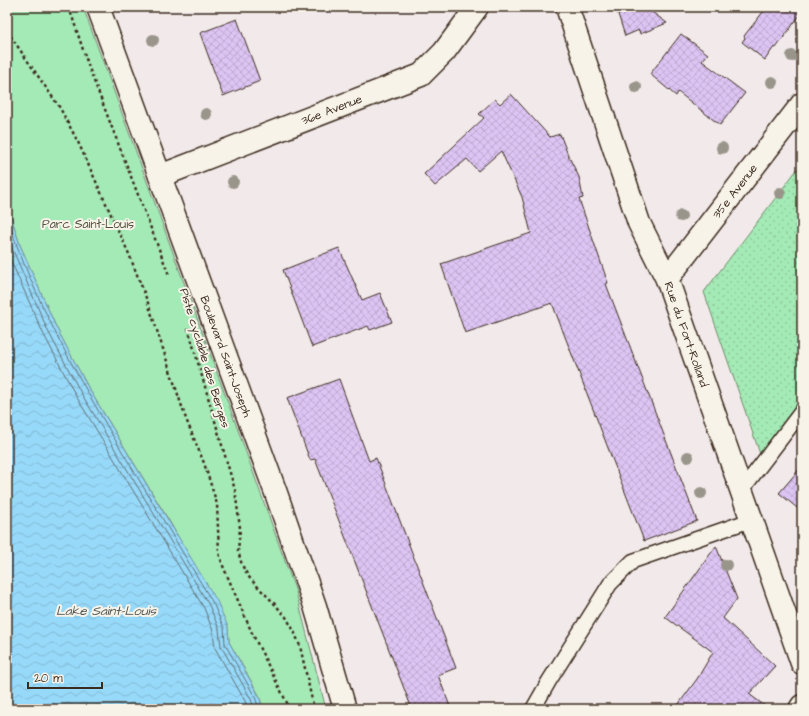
<svg xmlns="http://www.w3.org/2000/svg" width="809" height="716" viewBox="0 0 809 716" font-family="'Architects Daughter',sans-serif">
<defs>
<pattern id="grass-dots" width="8" height="8" patternUnits="userSpaceOnUse"><rect width="8" height="8" fill="#a4eab6"/><path d="M2 2h.1M6 6h.1" fill="none" stroke="#8ec99c" stroke-width="1.8" stroke-linecap="round"/></pattern>
<pattern id="water-waves" width="16" height="10" patternUnits="userSpaceOnUse"><rect width="16" height="10" fill="#97d9f9"/><path d="M0 5q4-4 8 0t8 0" fill="none" stroke="#83bad5"/></pattern>
<pattern id="building-cross-hatch" width="8" height="8" patternUnits="userSpaceOnUse"><rect width="8" height="8" fill="#dcc4f3"/><path d="M0 0l8 8M0 8l8-8" fill="none" stroke="#bea9d0"/></pattern>
</defs>
<rect width="100%" height="100%" fill="#f2eaea"/>
<filter id="ink" filterUnits="userSpaceOnUse"><feTurbulence type="fractalNoise" baseFrequency=".025" numOctaves="2"/><feDisplacementMap in="SourceGraphic" scale="8" xChannelSelector="R" yChannelSelector="G"/><feConvolveMatrix kernelMatrix="1 2 1 2 8 2 1 2 1" color-interpolation-filters="sRGB"/></filter>
<g filter="url(#ink)">
<path fill="url(#grass-dots)" stroke="#708a6a" d="M802 163V399L760 454 704 292Z"/>
<path fill="#a4eab6" stroke="#708a6a" d="M7 7H83L238 430 296 592 326 709H263L259 695 229 642 228 627 171 524 89 389 56 327 20 245 7 204Z"/>
<path fill="url(#water-waves)" stroke="#7293a1" d="M7 204 20 245 56 327 89 389 217 601 228 627 229 642 259 696 263 709H7Z"/>
<g fill="none" stroke-linecap="round" stroke-linejoin="round">
<path stroke="#607076" stroke-width="1" d="M7 217C34 301 78 377 123 453 153 503 183 553 213 603L224 628 225 644 255 697 259 709
M7 233 12 248 48 331 81 393 209 605 219 629 221 646 251 699 254 709
M7 252 43 333 76 396 204 608 213 631 215 648 245 701 248 709"/>
</g>
<path fill="url(#building-cross-hatch)" stroke="#3b2a1e" d="M625 7H645L667 23 640 34 639 30 625 36 618 14 626 11Z
M767 7H802V12L776 48 774 47 765 60 742 42 745 38 744 36Z
M237 19 260 81 223 96 200 33Z
M681 34 708 54 702 61 745 93 720 125 678 92 676 96 650 74Z
M511 94 550 137 560 134 568 155 579 177 583 198 579 199 608 283 606 284 697 521 644 541 552 303 465 333 441 264 531 233 522 197 501 151 478 171 467 159 435 186 424 174 484 118 479 114 495 99 500 104Z
M339 248 362 300 380 293 392 322 370 330 368 326 312 347 283 270Z
M339 379 369 461 376 458 456 668 438 675 451 709H412L315 459 310 460 287 398Z
M802 466V512L779 493Z
M716 546 737 599 723 618 775 666 749 694 769 709H675L697 679 713 652 665 617Z"/>
<g fill="none" stroke-linecap="round" stroke-linejoin="round">
<defs>
<path id="lane" d="M741 491 802 411
M533 709 549 681 610 584 633 561 751 520"/>
<g id="street">
<path id="s1" d="M567 7 639 223 667 279 802 663"/>
<path id="s2" d="M160 176 421 75 444 52 477 7"/>
<path id="s3" d="M667 279 802 104"/>
</g>
<g id="secondary">
<path id="s4" d="M98 7 276 493 315 606 345 709"/>
<path d="M800 709 802 706"/>
</g>
</defs>
<use href="#lane" stroke="#3b2a1e" stroke-width="17"/>
<use href="#street" stroke="#3b2a1e" stroke-width="25"/>
<use href="#secondary" stroke="#3b2a1e" stroke-width="25"/>
<path stroke="#3b2a1e" stroke-width="2.5" stroke-dasharray="3 3" stroke-linecap="butt" d="M69 7 89 68 169 275
M7 31 60 108 78 142 129 254 148 303 186 419 204 463 217 504 219 553 223 566 252 633 290 709
M188 328 235 490 240 528 238 551 242 565 248 576 257 586 272 601 286 617 294 631 300 646 314 709"/>
<use href="#lane" stroke="#f7f3e8" stroke-width="14"/>
<use href="#street" stroke="#f7f3e8" stroke-width="22"/>
<use href="#secondary" stroke="#f7f3e8" stroke-width="22"/>
</g>
<g fill="#99958a">
<circle cx="153" cy="40" r="6"/>
<circle cx="792" cy="56" r="6"/>
<circle cx="772" cy="82" r="6"/>
<circle cx="636" cy="87" r="6"/>
<circle cx="206" cy="114" r="6"/>
<circle cx="722" cy="148" r="6"/>
<circle cx="233" cy="182" r="6"/>
<circle cx="780" cy="193" r="6"/>
<circle cx="681" cy="216" r="6"/>
<circle cx="688" cy="457" r="6"/>
<circle cx="701" cy="493" r="6"/>
<circle cx="726" cy="565" r="6"/>
</g>
</g>
<g text-anchor="middle" stroke-width="4" stroke-linejoin="round" paint-order="stroke">
<g font-size="12" fill="#3b2a1e" stroke="#f7f3e8">
<text dy="4" stroke="none"><textPath href="#s2" startOffset="184">36e Avenue</textPath></text>
<text dy="4" stroke="none"><textPath href="#s3" startOffset="111">35e Avenue</textPath></text>
<text dy="4" stroke="none"><textPath href="#s1" startOffset="349">Rue du Fort-Rolland</textPath></text>
<text dy="4" stroke="none"><textPath href="#s4" startOffset="372">Boulevard Saint-Joseph</textPath></text>
<text transform="translate(205 358) rotate(73)" y="4">Piste cyclable des Berges</text>
</g>
<g font-size="12" fill="#50503c" stroke="#f7f3e8">
<text x="88" y="228">Parc Saint-Louis</text>
</g>
<g font-size="13" font-style="italic" fill="#525655" stroke="#f7f3e8">
<text x="106" y="615">Lake Saint-Louis</text>
</g>
</g>
<rect width="809" height="716" fill="none" stroke="#f7f3e8" stroke-width="24"/>
<rect x="12" y="12" width="785" height="692" fill="none" stroke="#3b2a1e" stroke-width="1.5" filter="url(#ink)"/>
<path d="M28 682v6h74v-6" fill="none" stroke="#3b2a1e" stroke-width="2"/>
<text x="34" y="682" font-size="12" fill="#3b2a1e" stroke="#f7f3e8" stroke-width="3" paint-order="stroke">20 m</text>
</svg>
